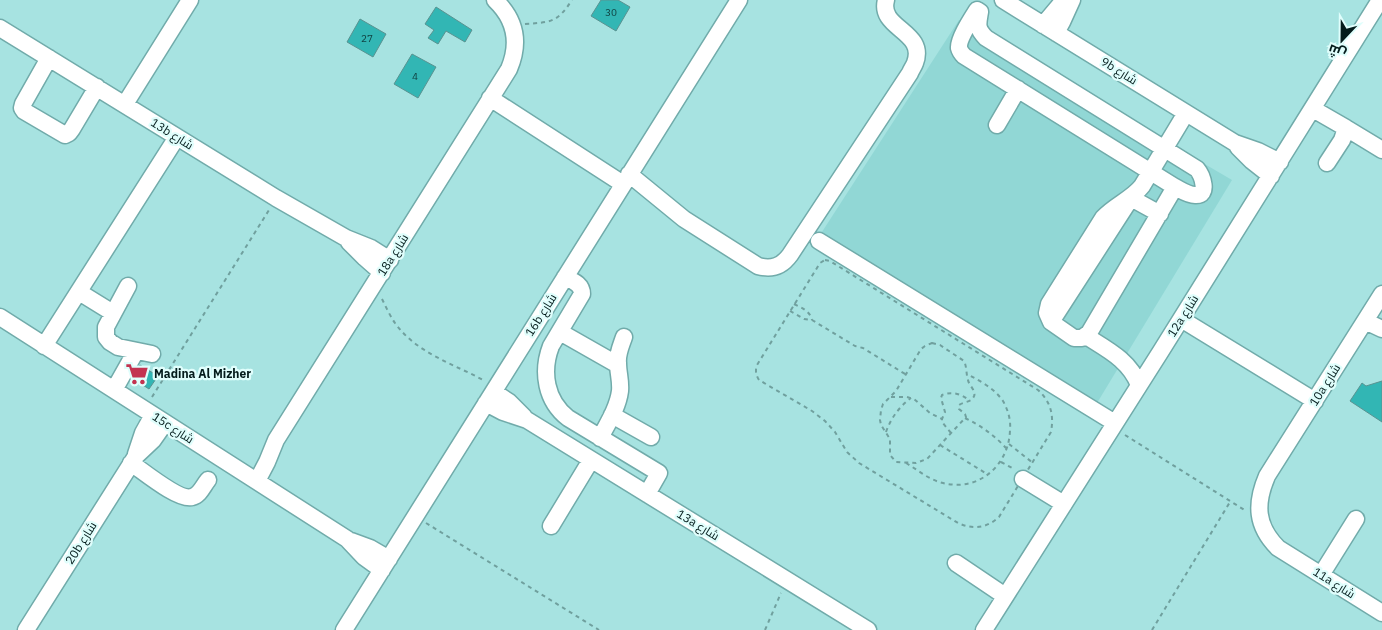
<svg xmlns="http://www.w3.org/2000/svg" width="1382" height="630" viewBox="0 0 1382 630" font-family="'IBM Plex Sans',Cairo,sans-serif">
<rect width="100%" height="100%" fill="#a7e3e1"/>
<path fill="#91d7d5" d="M959 20 1232 180 1094 408 820 235Z"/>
<path fill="#32b6b4" stroke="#599391" d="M601 0H618L630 7 616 31 591 16Z
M436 7 472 30 465 42 446 31 438 44 428 38 434 30 425 24Z
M360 19 386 34 373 57 347 42Z
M412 54 436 67 418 98 394 84Z
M140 365 158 376 149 389 132 378Z
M1382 381V422L1350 401 1362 383 1366 386Z"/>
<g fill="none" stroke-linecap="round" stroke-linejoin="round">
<defs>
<path id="minor" d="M1003 0 1235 143 1258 151 1280 162
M977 10 980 12C978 24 976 28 986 38L1197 169C1202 175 1210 196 1195 195 1188 195 1181 190 1175 187L964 56C961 53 960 52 959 48 958 39 972 18 977 10Z
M1043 25 1064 0
M0 28 276 198 346 238 371 248 390 260
M1056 33 1062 22 1072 0
M49 58 23 104 22 108 24 111 65 135 69 133 72 129 97 87
M490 98 623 184
M125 104 190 0
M1313 109 1346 128 1342 140 1327 163
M997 125 1018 89
M1346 128 1382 150
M1238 147 1252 161 1271 176
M629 174 684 219 758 266C772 270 782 266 790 255L910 73C911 70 914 66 915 63 927 31 878 29 886 0
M1175 187 1089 333 1082 338H1074L1051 322 1047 313 1049 304 1103 218C1115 205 1132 199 1142 186L1186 113
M819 241 1115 423
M349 242 365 258 382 273
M565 277C573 281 582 284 582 294L551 346C541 372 546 401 568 418L659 473 647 494
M128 286 106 327V337L110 342 118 347 152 354
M79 292 113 313
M1382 294 1267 476C1255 504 1256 526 1278 548L1382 613
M0 317 347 539 364 557 382 570
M1181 319 1315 401
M1365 321 1382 329
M1051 322 1131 198 1160 214
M560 332 618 365
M1086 336C1108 350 1129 360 1139 385
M44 346 177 137
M114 390 136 351
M494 392 509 402 524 417
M486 403 503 412 527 420 868 630
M612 415 651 437
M600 438C608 423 618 407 620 391 621 381 618 373 618 363 617 354 621 346 624 337
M136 454 143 433 153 415
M131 463C143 471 179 501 192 497 200 495 203 486 208 480
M1023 479 1064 504
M257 481 267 462 276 440 509 69C520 43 516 20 495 0
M551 526 591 460
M351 541 370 548 389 559
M956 563 1005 596
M1321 575 1356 519
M26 630 136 456 153 440 165 423
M344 630 739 0
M984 630 1161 351 1380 0"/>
</defs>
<use href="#minor" stroke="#71abaa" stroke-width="19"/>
<path stroke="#70a09e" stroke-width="2" stroke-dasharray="4 4" stroke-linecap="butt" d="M525 24C551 22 557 23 572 0
M825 260 830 261 1038 390C1051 402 1054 415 1051 432L999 517C987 528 973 530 958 523L859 463 847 452 835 432 825 421 812 411 759 380C756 375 755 371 757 365L820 263Z
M382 299C386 307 390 316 395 323 416 353 454 364 485 381
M794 304C802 308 810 311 812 320
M790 311 804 319 812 320 855 346 863 348 905 374
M932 343 940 345 964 361C967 367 966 374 968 380 969 386 978 392 973 398 971 402 963 402 959 405V409L965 414 966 417 927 459 916 463 896 462 890 455V439L881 425 880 420 881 410 883 404 896 391 921 349 925 346Z
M152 397 269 210
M891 397H907L914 399 930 413 942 419
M965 418C982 426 995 436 1007 449
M886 432C891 418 899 407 911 398
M951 433 942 422V419L945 412 941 398 942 395C952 391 962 394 970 401
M1125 435 1246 511
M1009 444 1033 463
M940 445 987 474
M1001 462 1014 469
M906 463C918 470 929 480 943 483 978 492 1009 466 1010 430 1011 420 1008 410 1003 401 994 388 980 381 967 374
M426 523 599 630
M765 630 781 593
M1152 630 1230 502"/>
<use href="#minor" stroke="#fff" stroke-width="16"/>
</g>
<defs>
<symbol id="supermarket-bare" viewBox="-9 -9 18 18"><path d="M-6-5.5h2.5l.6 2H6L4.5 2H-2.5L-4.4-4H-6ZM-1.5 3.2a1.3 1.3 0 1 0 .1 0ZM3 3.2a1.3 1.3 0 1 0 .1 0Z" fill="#c33351" stroke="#e0fefc" stroke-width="2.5" paint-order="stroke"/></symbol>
</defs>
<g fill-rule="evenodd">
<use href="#supermarket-bare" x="121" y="358" width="32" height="32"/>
</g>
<g text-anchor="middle" stroke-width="4.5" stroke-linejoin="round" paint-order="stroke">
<g font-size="10" fill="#104242">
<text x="611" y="16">30</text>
<text x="367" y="42">27</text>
<text x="415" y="80">4</text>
</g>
<g font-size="12" fill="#041c1c" stroke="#e0fefc">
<text transform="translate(1119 71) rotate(32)" y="4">9b شارع</text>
<text transform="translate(172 134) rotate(32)" y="4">13b شارع</text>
<text transform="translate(393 255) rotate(-58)" y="4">18a شارع</text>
<text transform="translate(541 315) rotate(-58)" y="4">16b شارع</text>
<text transform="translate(1183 316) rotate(-58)" y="4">12a شارع</text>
<text transform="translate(1325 385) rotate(-58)" y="4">10a شارع</text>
<text transform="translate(173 428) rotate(33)" y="4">15c شارع</text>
<text transform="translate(698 525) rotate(31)" y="4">13a شارع</text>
<text transform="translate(81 543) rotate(-58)" y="4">20b شارع</text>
<text transform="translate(1334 583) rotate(32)" y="4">11a شارع</text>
</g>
<g font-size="12" font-weight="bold" fill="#041c1c" stroke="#e0fefc" text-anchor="start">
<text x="154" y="378">Madina Al Mizher</text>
</g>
</g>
<g transform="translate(1342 40) rotate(202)" stroke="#e0fefc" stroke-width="4" paint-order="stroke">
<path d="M0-4L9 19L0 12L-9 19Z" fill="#041c1c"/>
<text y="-8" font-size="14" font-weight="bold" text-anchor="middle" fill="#041c1c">ش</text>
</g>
</svg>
